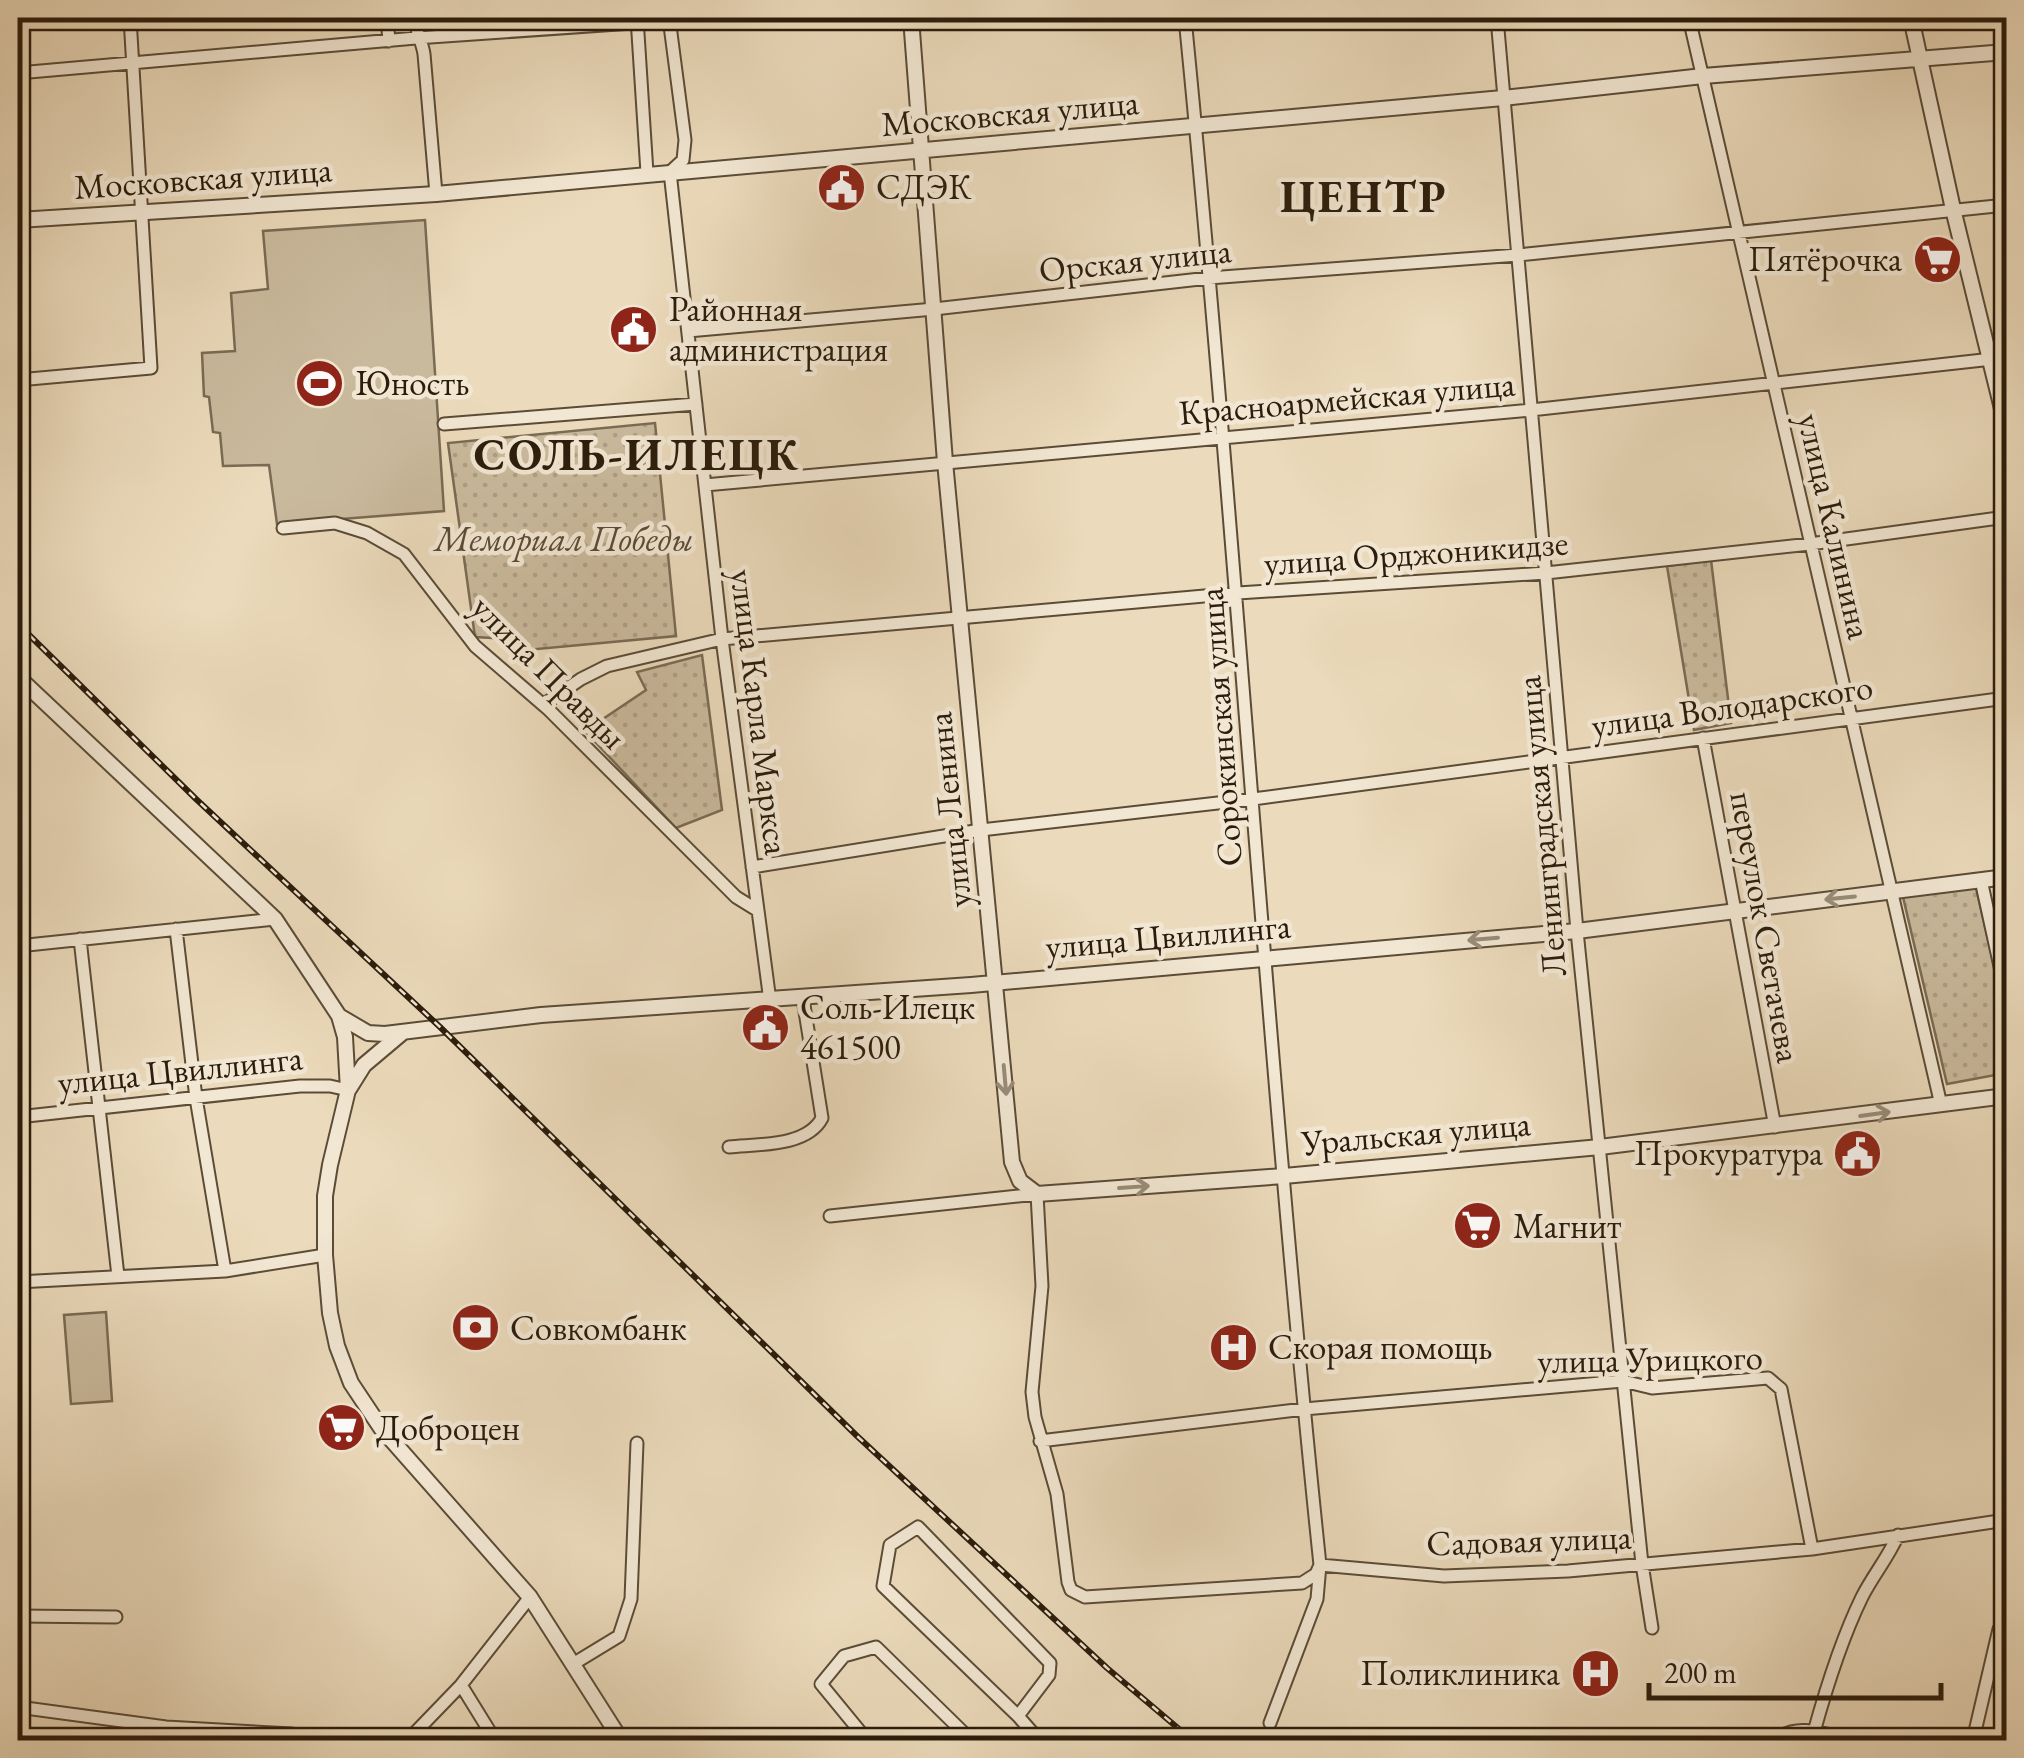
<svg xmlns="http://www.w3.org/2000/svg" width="2024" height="1758" viewBox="0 0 2024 1758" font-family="'EB Garamond',serif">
<defs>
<pattern id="park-dots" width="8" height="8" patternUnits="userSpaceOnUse" patternTransform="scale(2.5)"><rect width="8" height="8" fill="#caba9d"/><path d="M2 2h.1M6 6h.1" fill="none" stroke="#ae9f86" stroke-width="1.8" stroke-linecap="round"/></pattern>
</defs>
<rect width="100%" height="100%" fill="#ebdabb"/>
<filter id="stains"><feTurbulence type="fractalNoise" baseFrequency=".002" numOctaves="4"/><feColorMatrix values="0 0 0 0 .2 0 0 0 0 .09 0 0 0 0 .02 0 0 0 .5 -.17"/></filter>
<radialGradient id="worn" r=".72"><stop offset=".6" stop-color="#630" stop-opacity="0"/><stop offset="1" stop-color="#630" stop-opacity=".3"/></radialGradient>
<path fill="#caba9d" stroke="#7a6b54" stroke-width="2.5" d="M425 220 444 511 277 524 269 465 223 466 220 433 213 432 209 397 204 396 202 353 235 351 231 293 268 289 263 231Z
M106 1312 112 1401 71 1404 64 1315Z"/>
<path fill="url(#park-dots)" stroke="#7a6b54" stroke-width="2.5" d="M655 423 676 636 516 651 511 639 475 637 448 443Z
M1711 560 1731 723 1694 730 1667 566Z
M702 655 722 810 676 828 585 731 646 690 637 672Z
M1976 888 2006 1018V1073L1947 1084 1903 897Z"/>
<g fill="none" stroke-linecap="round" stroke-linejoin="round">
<defs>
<path id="minor" d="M387 18 389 41
M415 18C416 33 422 41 424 54L436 194
M637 18 647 173
M669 18 685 140 683 160 670 172 722 639 770 1001
M1185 18C1236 533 1266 1050 1320 1565L1317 1599 1270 1723
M1497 18 1577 931 1642 1564 1652 1628
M1689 18 1941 1105
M18 73 416 38 704 18
M688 331 934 309 1209 278 1518 255 2006 205
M18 380 151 368 130 18
M444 424 696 404
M705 485 1531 410 1992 359
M283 528 335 523 367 533 404 554 475 646 548 709 736 897 757 910
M543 705 581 679 607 666 722 639 1238 593 1546 573 1810 544 2006 517
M1703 738 1775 1127
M752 867 981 830 1253 799 2006 698
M1981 880 2006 994
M176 929 196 1098 225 1271
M80 939 118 1276
M18 946 275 919
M18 1117 300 1086H330L348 1090
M729 1147C757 1144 807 1147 822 1118L803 999
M830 1216 1037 1194 1042 1286 1032 1392 1035 1417 1057 1494 1068 1582 1071 1590 1085 1597 1302 1583 1316 1574 1320 1565 1444 1576 1568 1571 1812 1549 2006 1520
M18 1263 20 1282
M18 1282 225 1271 325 1255
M1040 1441 1304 1409 1623 1381 1652 1388 1768 1378 1781 1389 1812 1549
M18 1616 116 1617
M573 1664 619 1636 631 1599 637 1443
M461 1685 495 1740
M18 1707 166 1727 292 1734 316 1740
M1018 1716 1049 1675 1050 1663 918 1527 890 1545 883 1586 1018 1716 1039 1740
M1814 1732C1827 1685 1841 1640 1862 1597 1873 1575 1888 1558 1898 1535
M408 1740 461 1685 530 1597
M867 1740 821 1684 844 1656 876 1647 971 1740
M1013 1740 1030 1732
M1776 1740C1796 1722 1825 1734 1849 1740
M1973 1740 1999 1629"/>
<path id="tertiary" d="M911 18 945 462 1012 1162 1020 1181 1037 1194 1284 1176 1600 1147 2006 1096
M1911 18 1953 209 2006 425
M18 220 436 194 1503 98 1703 76 2006 52
M18 677 275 919 339 1016 345 1037 348 1090 330 1165 325 1196V1255L330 1313 337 1346 351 1383 381 1428 530 1597 621 1740
M339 1016 368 1033 385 1034 541 1015 971 985 1577 931 2006 877
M349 1089 364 1065 402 1033"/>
</defs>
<use href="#minor" stroke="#5b4c37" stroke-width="15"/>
<use href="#tertiary" stroke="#5b4c37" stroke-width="18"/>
<use href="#minor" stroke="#f2e7d3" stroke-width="11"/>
<use href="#tertiary" stroke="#f2e7d3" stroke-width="14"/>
<defs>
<path id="rail" d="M18 624 196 799 440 1027 857 1436 1107 1668 1192 1740"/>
</defs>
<use href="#rail" stroke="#2b1c0b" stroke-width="6"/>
<use href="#rail" stroke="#f2e7d3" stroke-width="2.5" stroke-dasharray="8" stroke-linecap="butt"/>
</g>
<defs><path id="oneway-shaft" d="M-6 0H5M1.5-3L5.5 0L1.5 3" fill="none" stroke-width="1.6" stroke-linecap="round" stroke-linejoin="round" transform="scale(2.5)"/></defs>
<g stroke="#988c79">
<use href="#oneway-shaft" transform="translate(1840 898) rotate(174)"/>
<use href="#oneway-shaft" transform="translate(1483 939) rotate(175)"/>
<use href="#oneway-shaft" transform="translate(1005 1080) rotate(85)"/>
<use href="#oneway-shaft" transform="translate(1875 1114) rotate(-8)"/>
<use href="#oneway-shaft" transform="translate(1134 1187) rotate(-4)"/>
</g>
<defs>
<symbol id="civic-disc" viewBox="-11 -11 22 22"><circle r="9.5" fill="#8f2418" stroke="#f2e7d3"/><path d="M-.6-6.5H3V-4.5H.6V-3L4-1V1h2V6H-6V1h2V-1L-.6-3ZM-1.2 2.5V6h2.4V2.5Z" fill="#fff"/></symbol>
<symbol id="supermarket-disc" viewBox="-11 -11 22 22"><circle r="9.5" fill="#8f2418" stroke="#f2e7d3"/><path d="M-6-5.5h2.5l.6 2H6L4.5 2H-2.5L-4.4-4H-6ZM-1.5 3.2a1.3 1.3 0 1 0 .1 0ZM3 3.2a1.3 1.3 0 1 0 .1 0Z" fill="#fff"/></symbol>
<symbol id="stadium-disc" viewBox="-11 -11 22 22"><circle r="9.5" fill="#8f2418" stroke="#f2e7d3"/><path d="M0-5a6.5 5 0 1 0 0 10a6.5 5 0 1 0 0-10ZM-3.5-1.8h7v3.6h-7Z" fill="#fff"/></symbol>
<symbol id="bank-disc" viewBox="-11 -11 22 22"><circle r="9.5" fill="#8f2418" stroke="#f2e7d3"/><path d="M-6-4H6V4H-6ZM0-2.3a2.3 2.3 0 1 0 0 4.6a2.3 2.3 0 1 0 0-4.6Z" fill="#fff"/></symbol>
<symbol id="hospital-disc" viewBox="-11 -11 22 22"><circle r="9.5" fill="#8f2418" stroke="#f2e7d3"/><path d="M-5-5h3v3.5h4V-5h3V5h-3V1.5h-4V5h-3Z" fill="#fff"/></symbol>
</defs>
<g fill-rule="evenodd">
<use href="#civic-disc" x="814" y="160" width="55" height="55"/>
<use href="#supermarket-disc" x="1910" y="232" width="55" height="55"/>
<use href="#civic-disc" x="606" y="302" width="55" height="55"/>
<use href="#stadium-disc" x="292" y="356" width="55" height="55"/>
<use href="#civic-disc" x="738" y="1000" width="55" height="55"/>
<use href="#civic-disc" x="1830" y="1126" width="55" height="55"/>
<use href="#supermarket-disc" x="1450" y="1198" width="55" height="55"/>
<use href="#bank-disc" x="448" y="1300" width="55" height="55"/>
<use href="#hospital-disc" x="1206" y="1320" width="55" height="55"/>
<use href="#supermarket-disc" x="314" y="1400" width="55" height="55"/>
<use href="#hospital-disc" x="1568" y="1646" width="55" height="55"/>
</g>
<g text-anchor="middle" stroke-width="9" stroke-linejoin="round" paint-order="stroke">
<g font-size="35" fill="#2b1c0b" stroke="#f2e7d3">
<text transform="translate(1010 113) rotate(-5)" y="12">Московская улица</text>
<text transform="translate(203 178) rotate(-4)" y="12">Московская улица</text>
<text transform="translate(1135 260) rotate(-6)" y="12">Орская улица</text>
<text transform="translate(1347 398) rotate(-5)" y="12">Красноармейская улица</text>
<text transform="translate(1835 526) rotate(77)" y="12">улица Калинина</text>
<text transform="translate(1416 553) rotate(-4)" y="12">улица Орджоникидзе</text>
<text transform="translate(549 672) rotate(45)" y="12">улица Правды</text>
<text transform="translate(1732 706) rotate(-8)" y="12">улица Володарского</text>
<text transform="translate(760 712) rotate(83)" y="12">улица Карла Маркса</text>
<text transform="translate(1220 727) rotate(-94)" y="12">Сорокинская улица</text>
<text transform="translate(949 810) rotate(-96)" y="12">улица Ленина</text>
<text transform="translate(1541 826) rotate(-95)" y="12">Ленинградская улица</text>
<text transform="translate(1766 927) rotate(80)" y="12">переулок Светачева</text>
<text transform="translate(1168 936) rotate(-5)" y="12">улица Цвиллинга</text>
<text transform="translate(180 1070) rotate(-6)" y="12">улица Цвиллинга</text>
<text transform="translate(1416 1133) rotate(-5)" y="12">Уральская улица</text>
<text transform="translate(1650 1359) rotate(-1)" y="12">улица Урицкого</text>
<text transform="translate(1529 1540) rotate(-2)" y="12">Садовая улица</text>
</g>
<g font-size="35" fill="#2b1c0b" stroke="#f2e7d3" text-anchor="start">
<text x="876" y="199">СДЭК</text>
<text x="1902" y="271" text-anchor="end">Пятёрочка</text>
<text x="669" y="321">Районная<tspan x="669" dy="40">администрация</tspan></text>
<text x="355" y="395">Юность</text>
<text x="800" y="1019">Соль-Илецк<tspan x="800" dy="40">461500</tspan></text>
<text x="1823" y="1165" text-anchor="end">Прокуратура</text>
<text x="1513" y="1238">Магнит</text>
<text x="510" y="1340">Совкомбанк</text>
<text x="1268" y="1359">Скорая помощь</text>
<text x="376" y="1440">Доброцен</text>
<text x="1560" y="1685" text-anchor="end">Поликлиника</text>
</g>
<g font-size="35" font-style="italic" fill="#5b4b37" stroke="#f2e7d3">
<text x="564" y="551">Мемориал Победы</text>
</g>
<g font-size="45" font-weight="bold" letter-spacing="2.5" fill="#2b1c0b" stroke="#f2e7d3">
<text x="1364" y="212">ЦЕНТР</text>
<text x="637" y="470">СОЛЬ-ИЛЕЦК</text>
</g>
</g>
<rect width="2024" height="1758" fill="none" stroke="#ebdabb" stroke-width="60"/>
<rect x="20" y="20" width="1984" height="1718" fill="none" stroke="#2b1c0b" stroke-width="5"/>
<rect x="30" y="30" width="1964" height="1698" fill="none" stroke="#2b1c0b" stroke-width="2.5"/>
<path d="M1649 1683v15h292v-15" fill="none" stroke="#2b1c0b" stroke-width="5"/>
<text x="1664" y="1683" font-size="30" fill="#2b1c0b" stroke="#f2e7d3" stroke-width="8" paint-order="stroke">200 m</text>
<rect width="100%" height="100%" filter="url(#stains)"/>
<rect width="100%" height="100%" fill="url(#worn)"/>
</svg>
